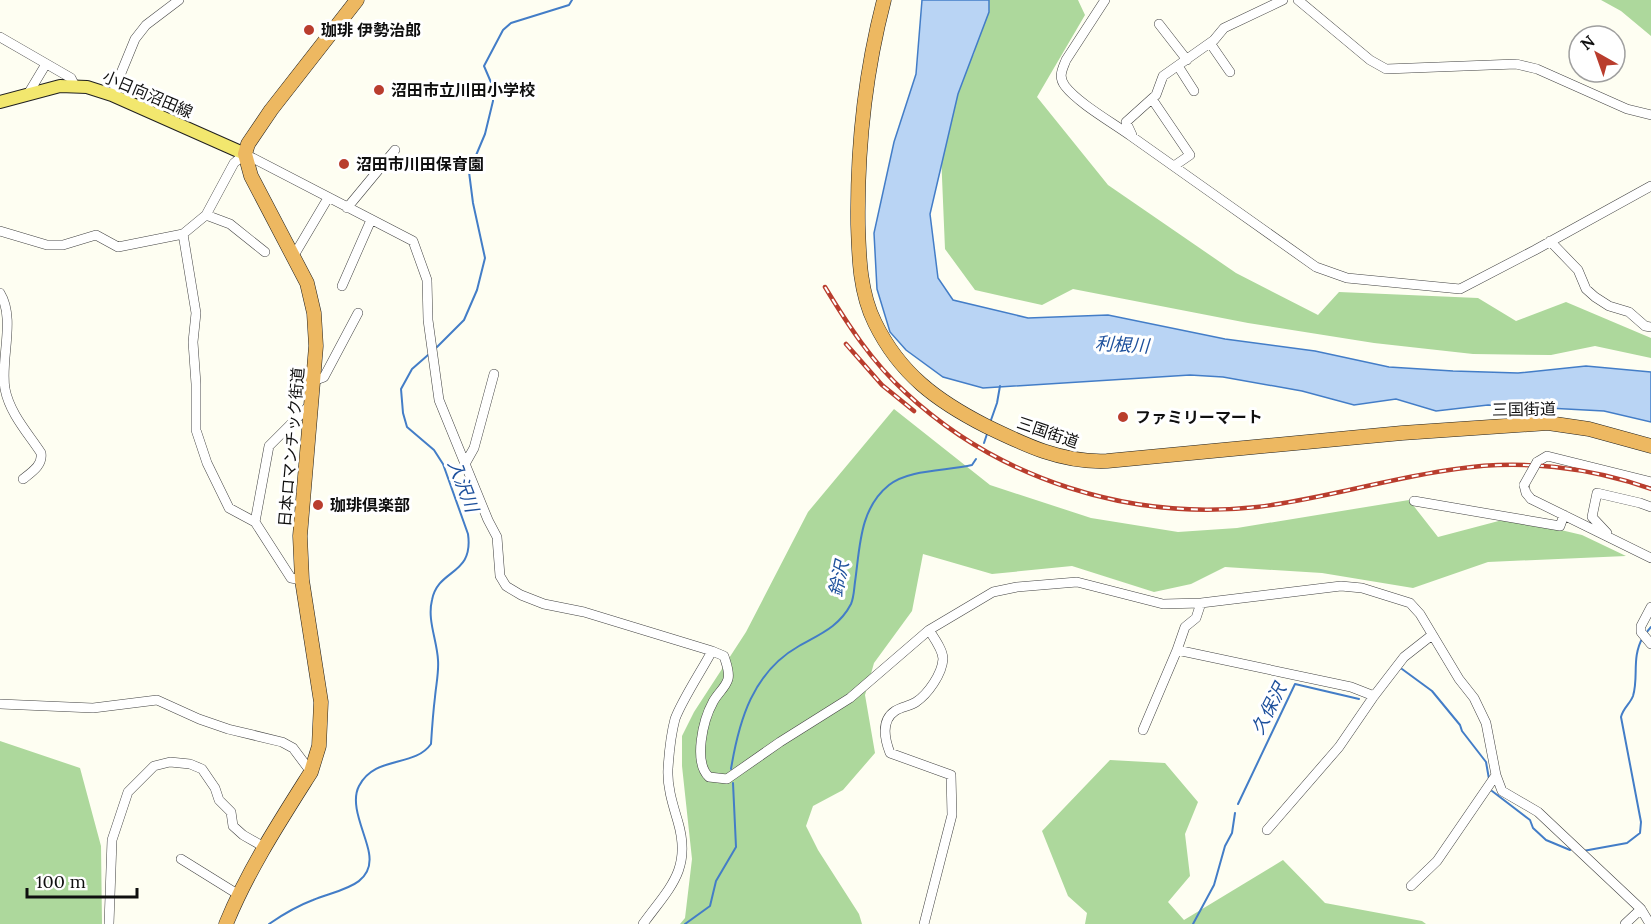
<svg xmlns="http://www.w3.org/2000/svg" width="1651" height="924" viewBox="0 0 1651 924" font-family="Lora,'Noto Sans JP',serif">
<rect width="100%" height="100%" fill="#fefef2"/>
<path fill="#add89c" d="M983 0H1078L1085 15 1037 97 1108 185 1236 273 1318 315 1339 292 1478 298 1516 321 1566 302 1651 338V358L1595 346 1551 355 1473 354 1374 343 1248 323 1073 289 1042 305 975 290 945 249 939 106 974 54Z
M1601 0H1651V36L1621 11Z
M894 409 990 485 1091 518 1178 532 1237 528 1409 500 1438 537 1510 518 1582 535 1626 556 1488 562 1413 588 1322 573 1225 567 1191 584 1154 592 1072 566 992 574 923 554 912 611 874 663 865 695 875 753 843 790 813 806 806 826 818 850 859 914 862 924H680L685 918 692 859 682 766V736L694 712 746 632 808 512Z
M0 741 80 768 101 846 102 924H0Z
M1110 760 1165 763 1198 802 1185 834 1190 876 1168 902 1184 920 1283 860 1325 903 1422 921 1426 924H1085L1087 913 1068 896 1042 831Z"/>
<path fill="#b9d4f4" stroke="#437dc7" stroke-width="1.5" d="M922 0H989V12L958 94 930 214 938 278 953 300 1028 318 1108 315 1225 339 1315 351 1389 367 1453 371 1518 373 1586 366 1651 372V422L1604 411 1488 405 1436 411 1396 399 1354 405 1302 391 1223 377 1190 375 983 388 943 377 906 350 890 332 877 289 874 233 894 142 916 74Z"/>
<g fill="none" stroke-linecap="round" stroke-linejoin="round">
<path stroke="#437dc7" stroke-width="2" d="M435 349 464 320 477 290 485 258 473 203 469 172 485 134 493 101V87L484 66 503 30 511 23 569 5 572 0
M991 420 997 403 1000 386
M984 443 987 434
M1646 633 1651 627
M1402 669 1432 691 1460 725 1462 731 1486 762 1489 779
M731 769C739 720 753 672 799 646 820 634 839 627 851 604 854 597 854 589 855 582 860 548 859 509 889 485 909 469 947 471 972 465L976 459
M1492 791 1530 820 1533 828 1546 840 1570 850
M1238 804 1295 684 1359 699
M1583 851 1627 843 1640 833 1641 822 1621 717C1623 708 1630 704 1633 696 1639 676 1631 658 1643 637
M269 924C282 915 297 906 313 900 336 890 375 887 369 853 366 834 349 805 359 786 375 755 414 768 431 744 432 728 433 713 435 697 436 685 439 672 438 660 437 640 427 620 432 600 438 568 474 576 468 534L443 464 434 450 407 427 403 413 401 389 412 369 428 355
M685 924 710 906 716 881 736 847 733 783
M1193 924 1214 885 1225 846 1232 833 1235 813"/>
<defs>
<path id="minor" d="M1105 0 1066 60C1062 70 1058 77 1065 86 1078 103 1113 123 1131 136 1193 180 1254 223 1316 267L1347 278 1460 289 1535 250 1651 186
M1298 0 1370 60 1386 69 1516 64 1537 69 1627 109 1651 115
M1159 24 1187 60
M0 37 71 78 75 86
M1210 43 1230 72
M1178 66 1194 91
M28 94 46 64
M112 95 135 39 146 25 179 0
M1152 99 1190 155 1174 166
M1132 135 1126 122 1156 95 1163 76 1214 40 1224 28 1283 0
M347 208 395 150
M206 215 230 224 265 252
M0 231 47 245H63L96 235 118 247 183 234
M1550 241 1578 270 1586 289 1595 297 1609 306 1629 312 1645 326 1651 327
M293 257 328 198
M342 286 371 220
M0 293C16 319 0 359 5 389 10 414 28 433 41 453 43 465 32 472 23 479
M313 381 324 377 358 313
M1537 462 1547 456 1651 482
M465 464 474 448 494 374
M1524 485 1526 493 1531 499 1651 558
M1414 501 1560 526 1564 515
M255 522 269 446 310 405
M1607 533 1592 517 1597 493 1640 503 1651 507
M302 580 291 578 255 522 229 508 207 463 196 430V384L193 342 196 313 183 234 206 215 234 163 245 154 413 241 427 280 428 320 439 400 488 520 497 537 500 576 506 586 521 595 544 604 584 612 712 651 724 656C726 663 730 672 728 679 726 687 717 694 713 702 703 720 693 762 709 777L727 779 780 742 850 698 929 630 993 592 1017 587 1077 582 1163 604 1201 603 1341 586 1362 588 1410 603 1420 614 1459 679 1474 698 1486 723 1496 775 1502 791 1538 812 1641 909 1650 924
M1651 607 1641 626V632L1651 644
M1177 650 1351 687 1374 696
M0 704 93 708 157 700 199 719 228 729 282 742 293 748 311 772
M1143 730 1177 650 1185 627 1196 618 1201 603
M1267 830 1339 747 1374 696 1404 657 1432 635
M181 859 239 895
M1411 886 1437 861 1496 775
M109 924 112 840 128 792 154 766 170 762 190 764 202 769 215 788 219 800 231 812 233 826 243 835 264 847
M643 924C669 888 692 870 678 822 673 805 667 787 668 769 669 753 671 734 675 719 682 700 702 670 712 651
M924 924 952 815 951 775 890 753C885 740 880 721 895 711 901 707 910 706 916 702 928 694 942 674 943 659 943 650 934 638 929 630
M1625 924 1641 909"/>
<path id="major" d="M0 102 60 86 87 87 112 95 245 154"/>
<path id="highway" d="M884 0C865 73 857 150 858 225 859 259 860 293 875 323 900 374 937 401 986 426 1025 445 1062 463 1107 461L1402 433 1548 423 1589 429 1651 446
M226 924C248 870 280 821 311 772L319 746 321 702 302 580 300 536 316 346 314 313 307 283 251 176 245 154 248 144 271 110 357 0"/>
</defs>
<use href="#minor" stroke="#424242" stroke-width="10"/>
<use href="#major" stroke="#202020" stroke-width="14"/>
<use href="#highway" stroke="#202020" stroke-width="15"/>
<use href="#minor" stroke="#fff" stroke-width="9"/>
<use href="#major" stroke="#f2e76e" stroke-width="12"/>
<use href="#highway" stroke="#edb861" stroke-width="14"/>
<defs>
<path id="rail" d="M825 287C848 325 872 362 905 392 999 480 1131 521 1257 507 1324 499 1389 478 1456 469 1520 459 1590 467 1651 489
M846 344 882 385 914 411"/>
</defs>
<use href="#rail" stroke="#b93d2d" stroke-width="4.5"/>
<use href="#rail" stroke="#fff" stroke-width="2" stroke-dasharray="7" stroke-linecap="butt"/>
<defs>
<path id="minor-bridge" d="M1524 485 1537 462"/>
</defs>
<use href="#minor-bridge" stroke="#424242" stroke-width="10" stroke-linecap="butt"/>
<use href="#minor-bridge" stroke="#fff" stroke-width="9"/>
</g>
<g fill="#b93d2d" stroke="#fff" stroke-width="2">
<circle cx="309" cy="30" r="6"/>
<circle cx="379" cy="90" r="6"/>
<circle cx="344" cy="164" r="6"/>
<circle cx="1123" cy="417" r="6"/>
<circle cx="318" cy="505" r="6"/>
</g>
<g text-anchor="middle" stroke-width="6" stroke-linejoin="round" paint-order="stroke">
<g font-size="16" font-weight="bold" fill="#0f0f0f" stroke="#fff" text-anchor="start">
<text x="321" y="36">珈琲 伊勢治郎</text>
<text x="391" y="96">沼田市立川田小学校</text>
<text x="356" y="170">沼田市川田保育園</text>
<text x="1135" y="423">ファミリーマート</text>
<text x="330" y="511">珈琲倶楽部</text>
</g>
<g font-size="16" fill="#0f0f0f" stroke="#fff">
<text transform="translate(148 94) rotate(23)" y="6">小日向沼田線</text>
<text transform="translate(1524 409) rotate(-1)" y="6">三国街道</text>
<text transform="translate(1048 432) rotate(19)" y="6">三国街道</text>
<text transform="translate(291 447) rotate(-85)" y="6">日本ロマンチック街道</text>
</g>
<g font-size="18" font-style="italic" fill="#1d509c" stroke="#fff">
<text transform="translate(1122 345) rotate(3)" y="6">利根川</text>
<text transform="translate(463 486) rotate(69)" y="6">入沢川</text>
<text transform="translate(839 579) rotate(-78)" y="6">鈴沢</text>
<text transform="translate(1269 709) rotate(-63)" y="6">久保沢</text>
</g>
</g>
<g transform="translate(1597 54) rotate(320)"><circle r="28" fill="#ffffff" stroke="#9f9f9f" stroke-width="1.5"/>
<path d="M0-4.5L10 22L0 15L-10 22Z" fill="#b93d2d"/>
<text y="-9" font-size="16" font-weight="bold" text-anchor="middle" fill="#0f0f0f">N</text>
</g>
<path d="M27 888v9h110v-9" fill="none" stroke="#0f0f0f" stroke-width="3"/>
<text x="36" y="888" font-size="18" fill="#0f0f0f" stroke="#ffffff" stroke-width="4.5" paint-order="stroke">100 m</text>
</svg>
